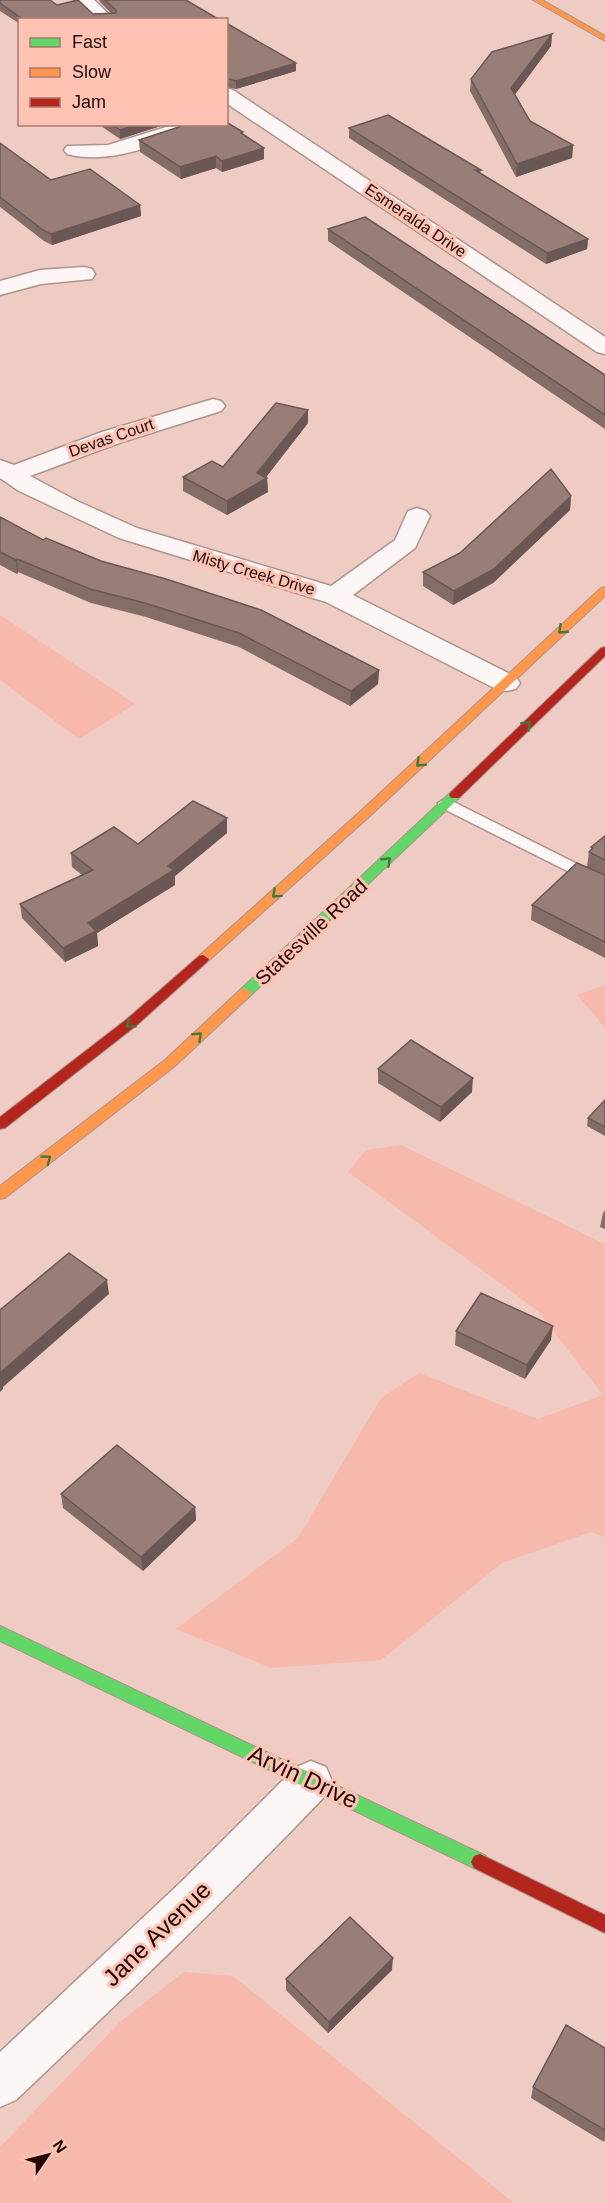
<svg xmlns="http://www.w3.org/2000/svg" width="605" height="2203" viewBox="0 0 605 2203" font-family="Arial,sans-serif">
<rect width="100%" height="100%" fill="#eeccc4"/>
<path fill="#f6b9ab" d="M0 615 135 704 79 739 0 680Z
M605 985V1027L577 995Z
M401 1145 605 1244V1537L591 1532 502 1563 381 1660 271 1668 176 1629 298 1538 381 1398 419 1373 538 1419 603 1395 538 1311 348 1172 366 1150Z
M184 1972 233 1976 514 2203H0V2147L121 2021Z"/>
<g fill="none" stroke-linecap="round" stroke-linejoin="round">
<defs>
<path id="lane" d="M446 798 605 878V890L440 807 438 803Z"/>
<path id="street" d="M74 0H94L115 20H94Z
M226 88 233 90 605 337V354L597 352 226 103Z
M176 124H209L206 128C163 141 113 166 67 154L64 150 67 146 108 145Z
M84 267 92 269 95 274 92 279 41 284 0 295V281L40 270Z
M213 399 221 401 225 406 221 411 119 443 30 476 77 501 137 528 331 586 395 540 408 511 417 508 426 511 430 516 415 548 353 595 516 677 520 683 516 689 506 691 496 689 326 602 119 538 19 491 0 478V460L14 465 102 432Z
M311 1761 326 1767 332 1781 326 1795C226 1900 121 2000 16 2100L0 2107V2052L181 1882 296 1767Z"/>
<path id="fast" d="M455 791 461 795 459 798 250 996H240L239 993 240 990 451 792Z
M0 1626 486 1856 489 1862 486 1868 480 1870 474 1868 0 1641Z"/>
<path id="slow" d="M533 0H542L605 36V41Z
M605 587V596L371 815 207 962H199L197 959 199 956 363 809 601 588Z
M245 988 251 993 250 996 175 1066 5 1198 0 1199V1186L165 1060 240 990Z"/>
<path id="jam" d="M605 647V656L459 798H451L449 795 451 792 601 648Z
M203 955 209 959 207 962 137 1025 5 1128 0 1129V1117L127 1019 199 956Z
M480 1854 605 1915V1933L474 1868 471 1862 474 1856Z"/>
</defs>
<use href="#lane" stroke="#af938c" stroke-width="3"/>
<use href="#street" stroke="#af938c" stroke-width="3"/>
<use href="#fast" stroke="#af938c" stroke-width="2"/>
<use href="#slow" stroke="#af938c" stroke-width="2"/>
<use href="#jam" stroke="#af938c" stroke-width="2"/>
<use href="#lane" fill="#fcf7f6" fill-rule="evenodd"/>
<use href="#street" fill="#fcf7f6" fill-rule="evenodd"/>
<use href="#fast" fill="#63d668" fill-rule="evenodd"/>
<use href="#slow" fill="#ff974d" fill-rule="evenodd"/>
<use href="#jam" fill="#b3261e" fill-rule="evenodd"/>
</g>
<path fill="#846c67" d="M0 0 57 5 93 14 111 13 100 2 99 0H186L220 20H20V24L0 11Z
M226 23 296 71 236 89 226 87Z
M552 34 551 46 515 94 530 121 573 145 572 158 516 177 470 91 471 79Z
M98 124H167L120 139Z
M349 128 481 170 480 173 588 239 587 249 546 264 349 138Z
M243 132V134L264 159 222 172 216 168 181 179 140 152 139 140Z
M0 143 51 180 140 205 141 216 52 245 44 241 0 207Z
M328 229 605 375V429L328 241Z
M308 410V423L266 477 267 478 268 492 227 515 183 491V477L223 467Z
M571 496 570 510 493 583 453 605 423 586V572Z
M0 517 43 540 101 561 379 670 378 684 350 706 239 647 146 617 91 603 18 572 17 574 0 565Z
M227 833 175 876V885L97 933 98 946 65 962 22 918 20 904 82 875 72 867 71 853Z
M605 836V958L531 920 532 905 602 874 587 867 589 852 591 851V847Z
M378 1069 472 1092 440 1122 378 1083Z
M605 1100V1136L587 1126 588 1118Z
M605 1210V1229L600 1227 603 1213Z
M456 1331 551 1340 525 1379 455 1345Z
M61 1494 195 1507 196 1520 143 1571 63 1508Z
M392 1970 328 2033 286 1990V1979Z
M605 2048V2139L604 2142 531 2098 533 2087Z"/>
<path fill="#6b5854" d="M552 34 551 46 511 100V88Z
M296 63V71L236 89V81Z
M138 124H167L120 139V130Z
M573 145 572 158 516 177 517 164Z
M264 148V159L222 172V161Z
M216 156V168L181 179 180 167Z
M140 205 141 216 52 245 51 234Z
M588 239 587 249 546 264 547 253Z
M308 410V423L263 481 267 478 268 492 227 515V501L257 473Z
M571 496 570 510 493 583 453 605 454 591Z
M17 559 18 572 17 574 16 560Z
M379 670 378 684 350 706 351 691Z
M227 818V833L175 876V885L97 933 98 946 65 962 63 948 88 923 168 866Z
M473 1078 472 1092 440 1122 441 1107Z
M107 1280 109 1294 3 1387V1389L0 1392V1373Z
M553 1326 551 1340 525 1379 527 1365Z
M195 1507 196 1520 143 1571 141 1557Z
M393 1958 392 1970 328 2033 329 2022Z"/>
<path fill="#997e78" stroke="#6b5854" stroke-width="1.5" d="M0 0H50L57 5 78 0 93 14 116 13V10L105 0H186L220 20H24L0 3Z
M226 23 296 63 236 81 226 78Z
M552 34 511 88 530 121 573 145 517 164 471 79 492 52Z
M388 115 481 170H475L588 239 547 253 349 128Z
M226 122 243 132 241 133 264 148 222 161 216 156 180 167 139 140 188 124H226Z
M111 124H138L120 130Z
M0 143 51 180 90 169 140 205 51 234 43 230 0 197Z
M365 217 605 375V415L328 229Z
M276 403 308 410 257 473 267 478 227 501 183 477 212 461 223 467Z
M551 469 571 496 494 569 454 591 423 572 460 553Z
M0 517 43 540 46 538 101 561 166 579 261 610 379 670 351 691 239 633 145 603 90 589 17 559 16 560 0 552Z
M193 801 227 818 168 866 174 870 88 923 96 931 63 948 20 904 93 870 71 853 114 827 138 844Z
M605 836V860L589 852 593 848 591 847Z
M577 863 605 875V942L532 905Z
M411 1040 473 1078 441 1107 378 1069Z
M605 1100V1127L588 1118Z
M69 1253 107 1280 0 1373V1310Z
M481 1293 553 1326 527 1365 456 1331Z
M117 1445 195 1507 141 1557 61 1494Z
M350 1917 393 1958 329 2022 286 1979Z
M566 2025 605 2048V2130L533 2087Z"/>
<defs><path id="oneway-chevron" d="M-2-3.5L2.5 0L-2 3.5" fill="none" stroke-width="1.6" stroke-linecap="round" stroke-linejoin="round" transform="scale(1.5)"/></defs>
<g stroke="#45793b">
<use href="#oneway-chevron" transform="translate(562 630) rotate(137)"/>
<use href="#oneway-chevron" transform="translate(527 725) rotate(-44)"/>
<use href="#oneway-chevron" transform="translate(420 763) rotate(137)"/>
<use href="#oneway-chevron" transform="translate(387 861) rotate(-44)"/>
<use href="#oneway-chevron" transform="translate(276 894) rotate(138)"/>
<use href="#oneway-chevron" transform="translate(130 1024) rotate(141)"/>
<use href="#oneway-chevron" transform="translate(198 1036) rotate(-43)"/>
<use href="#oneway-chevron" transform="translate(47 1159) rotate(-37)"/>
</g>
<g text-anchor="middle" stroke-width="6" stroke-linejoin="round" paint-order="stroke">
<g font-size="16" fill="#210803" stroke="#ffc2b3">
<text transform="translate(416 220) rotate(34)" y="6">Esmeralda Drive</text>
<text transform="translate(111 437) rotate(-19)" y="6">Devas Court</text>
<text transform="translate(254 572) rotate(16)" y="6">Misty Creek Drive</text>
</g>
<g font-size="20" fill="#210803" stroke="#ffc2b3">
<text transform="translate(311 932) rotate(-43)" y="7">Statesville Road</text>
</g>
<g font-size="24" fill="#210803" stroke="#ffc2b3">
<text transform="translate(303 1777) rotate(25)" y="8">Arvin Drive</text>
<text transform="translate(157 1934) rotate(-44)" y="8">Jane Avenue</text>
</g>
</g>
<rect x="18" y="18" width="210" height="108" fill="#ffc2b3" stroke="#a6786d" stroke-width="1.5"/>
<rect x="30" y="38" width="30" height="9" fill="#63d668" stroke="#a6786d" stroke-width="1.5"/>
<text x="72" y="48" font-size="18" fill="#210803">Fast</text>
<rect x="30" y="68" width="30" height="9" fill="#ff974d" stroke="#a6786d" stroke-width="1.5"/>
<text x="72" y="78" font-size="18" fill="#210803">Slow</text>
<rect x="30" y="98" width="30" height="9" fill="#b3261e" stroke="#a6786d" stroke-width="1.5"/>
<text x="72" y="108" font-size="18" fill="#210803">Jam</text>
<g transform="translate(48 2155) rotate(55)" stroke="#ffc2b3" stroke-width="4.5" paint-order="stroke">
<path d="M0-4.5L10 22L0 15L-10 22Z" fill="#210803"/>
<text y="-9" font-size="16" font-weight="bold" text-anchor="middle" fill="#210803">N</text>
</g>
</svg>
